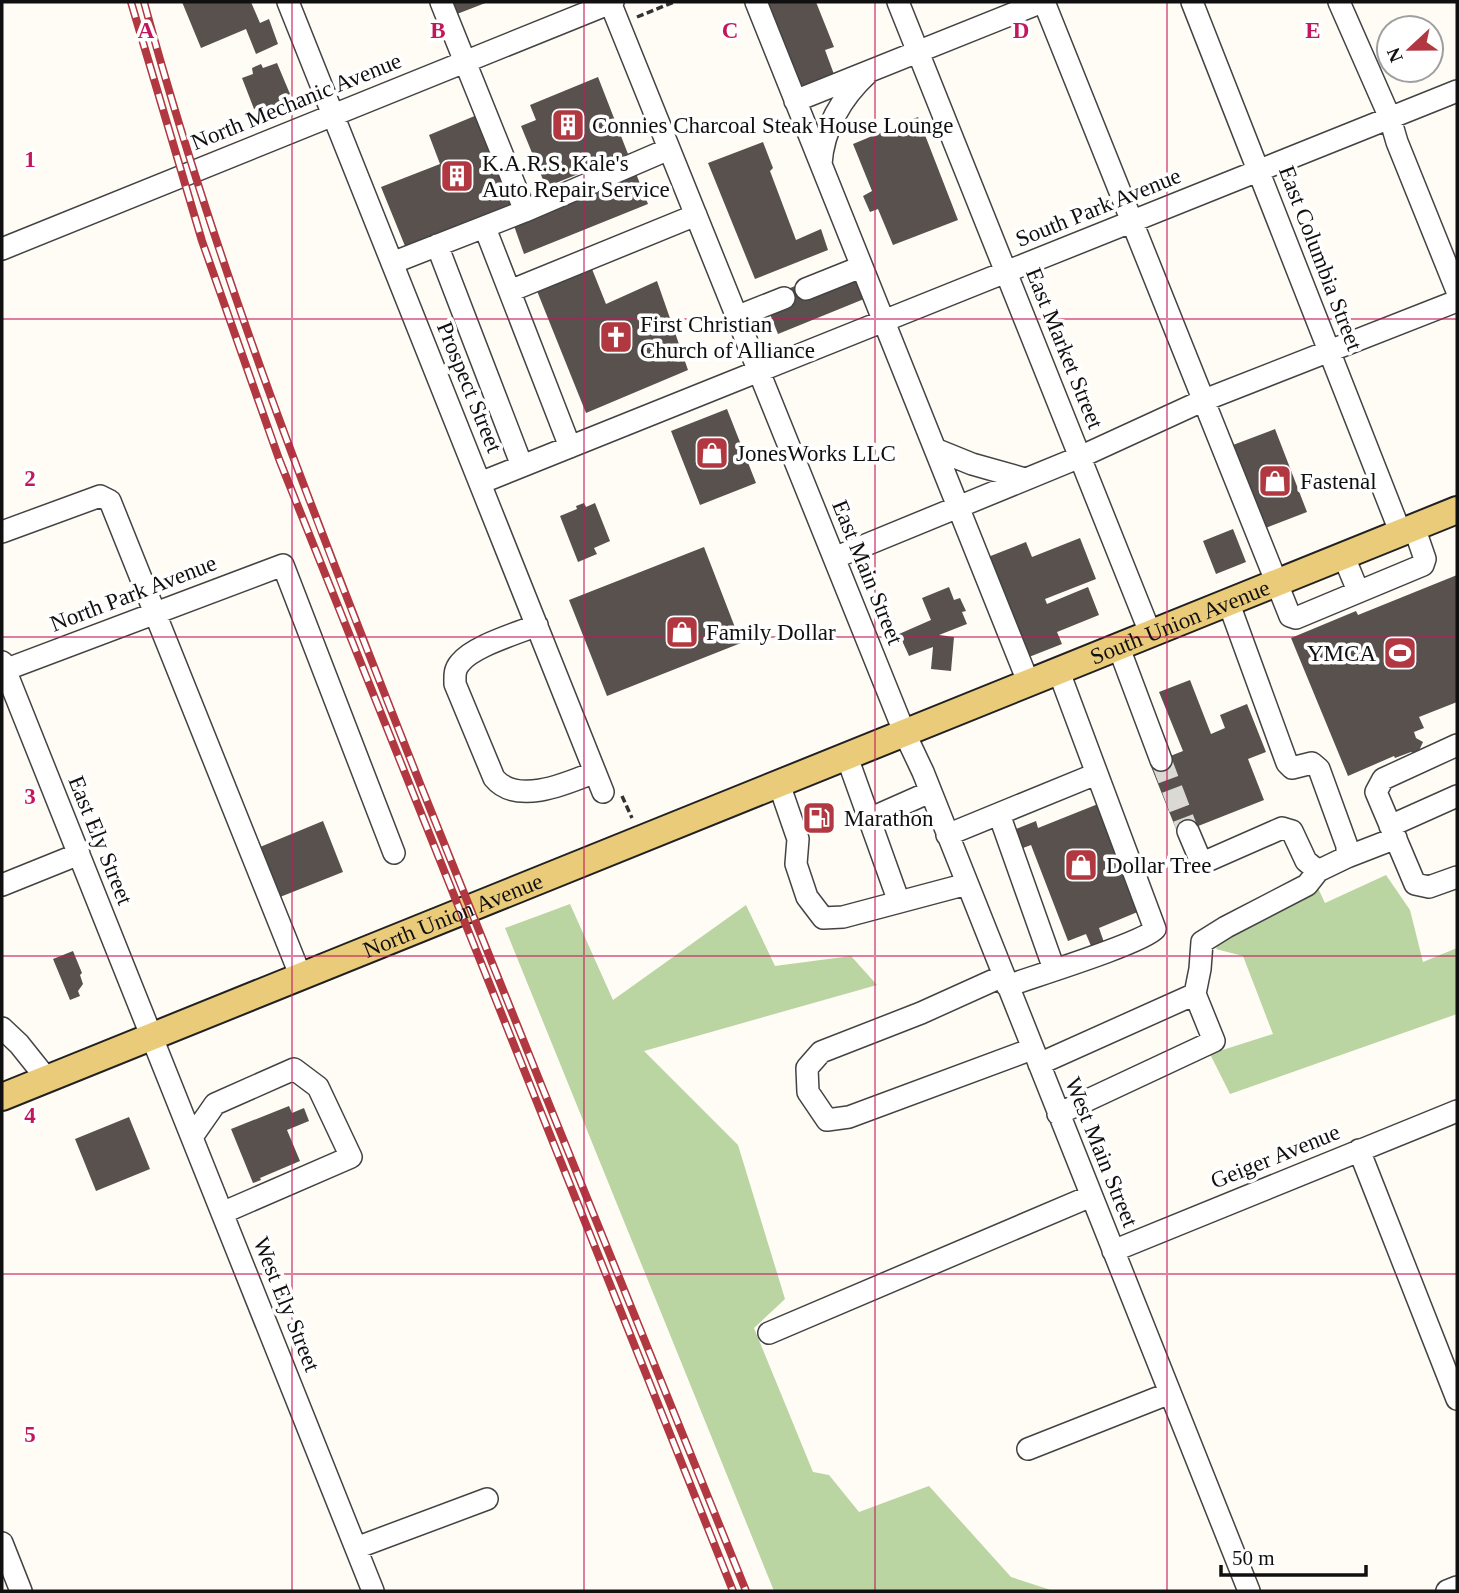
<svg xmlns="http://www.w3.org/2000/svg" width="1459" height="1593" viewBox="0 0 1459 1593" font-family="'Times New Roman',serif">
<rect width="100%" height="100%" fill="#fefcf5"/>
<path fill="#bad4a2" d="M1386 875 1410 910 1423 962 1457 948V1014L1230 1094 1210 1054 1273 1034 1243 956 1216 949 1226 927 1316 884 1325 903Z
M570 904 613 1000 746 905 775 966 851 956 877 985 644 1051 738 1145 785 1299 754 1328 813 1472 829 1475 859 1512 929 1486 1011 1577 1054 1591H774L505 928Z"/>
<path fill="#58514e" d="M182 2H251L260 23 269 19 278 44 256 54 246 29 201 48Z
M452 2H488L457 14Z
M764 2H816L834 47 825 50 835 77 800 91Z
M277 63 290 94 282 97 285 104 266 112 264 105 254 109 242 78 253 74 252 68 261 64 263 68Z
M598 77 628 154 546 187 521 126 536 120 530 105Z
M477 115 515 204 405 246 381 187 440 164 429 135Z
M918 117 958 220 893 245 878 209 870 212 863 196 872 191 853 144Z
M763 142 773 168 770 171 796 240 821 229 828 250 755 279 708 163Z
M635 171 648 204 524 254 513 223Z
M592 269 606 304 657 281 688 370 586 413 537 291Z
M853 274 864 299 778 334 768 309 785 290 808 281Z
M727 409 756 483 700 505 671 431Z
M1275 429 1307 512 1258 531 1225 448Z
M584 503 586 507 595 503 610 541 594 548 597 554 578 562 560 516 577 509 576 506Z
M1233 529 1246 562 1216 574 1203 541Z
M1080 538 1096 579 1045 599 1047 604 1088 587 1099 615 1057 632 1062 644 1029 657 988 557 1026 542 1032 557Z
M704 547 741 643 607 696 569 600Z
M1457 575V702L1419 717 1424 728 1414 732 1416 738 1423 742 1417 755 1411 752 1395 758 1394 756 1348 776 1291 638 1356 611 1358 615Z
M949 587 954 600 960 598 966 611 962 612 967 624 939 635 954 637 951 671 931 669 933 647 909 656 899 634 931 620 922 598Z
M1190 680 1211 734 1225 728 1220 715 1247 704 1266 752 1248 759 1264 800 1178 834 1150 764 1183 751 1159 692Z
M1098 804 1140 911 1099 928 1106 948 1094 953 1086 934 1068 941 1031 845 1023 848 1016 829 1036 821 1038 828Z
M323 821 343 872 280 897 260 847Z
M73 951 82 973 80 975 83 984 78 991 80 996 70 1000 53 959Z
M289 1106 292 1113 304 1108 309 1121 287 1130 300 1161 260 1178 261 1180 253 1183 231 1129Z
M129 1117 150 1169 96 1191 75 1139Z"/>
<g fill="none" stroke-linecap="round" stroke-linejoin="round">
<path stroke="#dad9d3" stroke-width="21" stroke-dasharray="21 10" stroke-linecap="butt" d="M1161 760 1188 831"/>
<defs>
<path id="minor" d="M288 2 603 792
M610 2 905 734 923 772 1249 1591
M756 2 1029 684
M898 2 1151 635
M1044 2 1290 616 1296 618 1423 565 1425 559 1414 527
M1192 2 1401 534
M1339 2 1390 118 1397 142 1457 291
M795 101 1042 2
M821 164C823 129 842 97 867 74
M525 211 669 149
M485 228 570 447
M437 245 522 466
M2 249 613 2
M392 263 525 211 441 2
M806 289 861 267
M510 291 696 215
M736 317 784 298
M935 449 972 464 1025 479
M480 483 1457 91
M2 532 100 496 110 501 301 977
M1344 557 1358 591
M834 558 1080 457 1202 401 1457 301
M537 625C516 634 473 646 460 663 454 670 455 676 455 684L494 778C517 806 568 783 595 772
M1119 648 1161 760
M2 662 373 1591
M2 671 283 565 394 853
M1457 745 1383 779 1376 792 1415 884 1429 887 1457 877
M847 757 899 902
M779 784 798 839 796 864 807 897 823 918 843 917 967 884
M999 814 1054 969
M869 819 930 792
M1390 826 1457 796
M1188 831 1199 857 1207 861 1282 828 1292 831 1306 861 1318 871 1347 857V846L1319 769 1312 763 1292 768 1287 763 1229 604
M947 835 1096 774
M1347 857 1396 838
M2 885 79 854
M1003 976 921 1013 821 1052 807 1068 808 1092 827 1120 849 1117 1032 1049
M1007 986C1032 977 1143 943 1155 929L1059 672
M2 1028 19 1044 47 1079
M1039 1064 1195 994 1200 969 1202 942 1226 927 1307 885 1318 871
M1058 1114 1214 1041 1195 994
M192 1137 215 1104 294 1069 318 1087 351 1157 222 1213
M1359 1150 1457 1399
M1113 1251 1457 1111
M769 1333 1091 1196
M1028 1449 1170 1393
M2 1543 21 1591
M356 1548 487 1499
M1447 1591 1457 1587"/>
<g id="major">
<path id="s1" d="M2 1097 1457 510"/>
</g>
</defs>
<use href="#minor" stroke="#434343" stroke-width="24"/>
<use href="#major" stroke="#212121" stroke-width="30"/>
<path stroke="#323232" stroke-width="3.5" stroke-dasharray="7 3.5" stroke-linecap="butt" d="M637 17 674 2
M622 796 632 818"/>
<use href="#minor" stroke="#fff" stroke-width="21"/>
<use href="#major" stroke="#e9cb7a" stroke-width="26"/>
<defs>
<path id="rail" d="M131 2 202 241 279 459 733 1591
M144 2C217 272 320 531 423 791 530 1058 638 1324 746 1591"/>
</defs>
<use href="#rail" stroke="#b13841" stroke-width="8"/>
<use href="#rail" stroke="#fff" stroke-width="5" stroke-dasharray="16" stroke-linecap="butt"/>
</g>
<path fill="none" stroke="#c2185b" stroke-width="2" stroke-opacity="0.55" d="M292 2V1591M584 2V1591M875 2V1591M1167 2V1591M2 319H1457M2 637H1457M2 956H1457M2 1274H1457"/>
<defs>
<symbol id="building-square" viewBox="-11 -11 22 22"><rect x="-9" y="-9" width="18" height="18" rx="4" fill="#b13841" stroke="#fff"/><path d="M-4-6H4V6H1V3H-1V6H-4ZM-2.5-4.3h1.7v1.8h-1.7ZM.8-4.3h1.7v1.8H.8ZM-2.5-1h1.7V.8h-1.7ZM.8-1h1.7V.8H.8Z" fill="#fff"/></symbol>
<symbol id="church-square" viewBox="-11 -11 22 22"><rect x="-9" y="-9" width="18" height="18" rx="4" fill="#b13841" stroke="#fff"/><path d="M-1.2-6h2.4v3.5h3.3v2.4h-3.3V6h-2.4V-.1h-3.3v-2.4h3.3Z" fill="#fff"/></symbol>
<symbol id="shop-square" viewBox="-11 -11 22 22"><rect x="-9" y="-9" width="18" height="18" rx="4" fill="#b13841" stroke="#fff"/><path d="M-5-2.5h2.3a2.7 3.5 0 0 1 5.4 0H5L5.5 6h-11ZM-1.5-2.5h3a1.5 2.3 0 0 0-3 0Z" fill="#fff"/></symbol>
<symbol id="stadium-square" viewBox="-11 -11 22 22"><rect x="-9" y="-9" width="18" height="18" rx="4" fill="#b13841" stroke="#fff"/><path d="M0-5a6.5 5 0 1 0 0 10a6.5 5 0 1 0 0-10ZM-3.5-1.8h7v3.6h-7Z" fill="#fff"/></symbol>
<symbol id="fuel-square" viewBox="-11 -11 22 22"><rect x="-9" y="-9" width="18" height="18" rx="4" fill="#b13841" stroke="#fff"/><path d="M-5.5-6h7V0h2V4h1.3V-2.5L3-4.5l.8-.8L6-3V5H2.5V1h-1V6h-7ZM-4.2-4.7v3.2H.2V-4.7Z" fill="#fff"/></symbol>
</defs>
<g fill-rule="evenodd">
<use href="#building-square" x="549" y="106" width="38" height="38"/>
<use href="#building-square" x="438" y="157" width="38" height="38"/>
<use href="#church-square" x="597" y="318" width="38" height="38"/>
<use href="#shop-square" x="693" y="434" width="38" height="38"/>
<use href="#shop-square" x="1256" y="462" width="38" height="38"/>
<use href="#shop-square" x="663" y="613" width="38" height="38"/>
<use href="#stadium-square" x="1381" y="634" width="38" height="38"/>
<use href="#fuel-square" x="800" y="799" width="38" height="38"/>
<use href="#shop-square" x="1062" y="846" width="38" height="38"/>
</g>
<g text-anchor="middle" stroke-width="7" stroke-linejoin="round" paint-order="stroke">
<g font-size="23" fill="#101010" stroke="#fff">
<text transform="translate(296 101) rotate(-22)" y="8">North Mechanic Avenue</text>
<text transform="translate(1098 207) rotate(-22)" y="8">South Park Avenue</text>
<text transform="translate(1321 258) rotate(69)" y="8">East Columbia Street</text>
<text transform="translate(1065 348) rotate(68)" y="8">East Market Street</text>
<text transform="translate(470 387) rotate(68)" y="8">Prospect Street</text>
<text transform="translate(868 572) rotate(68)" y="8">East Main Street</text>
<text transform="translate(133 593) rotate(-21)" y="8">North Park Avenue</text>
<text dy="8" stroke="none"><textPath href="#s1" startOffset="1270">South Union Avenue</textPath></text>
<text transform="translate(101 840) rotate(68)" y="8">East Ely Street</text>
<text dy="8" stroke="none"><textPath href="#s1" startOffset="486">North Union Avenue</textPath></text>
<text transform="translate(1102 1152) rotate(68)" y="8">West Main Street</text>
<text transform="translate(1275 1156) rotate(-22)" y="8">Geiger Avenue</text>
<text transform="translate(287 1304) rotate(68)" y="8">West Ely Street</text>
</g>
<g font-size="23" fill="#101010" stroke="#fff" text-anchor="start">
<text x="592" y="133">Connies Charcoal Steak House Lounge</text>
<text x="482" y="171">K.A.R.S. Kale's<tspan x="482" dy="26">Auto Repair Service</tspan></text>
<text x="640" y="332">First Christian<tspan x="640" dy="26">Church of Alliance</tspan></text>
<text x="736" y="461">JonesWorks LLC</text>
<text x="1300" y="489">Fastenal</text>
<text x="706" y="640">Family Dollar</text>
<text x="1376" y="661" text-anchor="end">YMCA</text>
<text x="844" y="826">Marathon</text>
<text x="1106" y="873">Dollar Tree</text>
</g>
</g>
<g font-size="23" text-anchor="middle" font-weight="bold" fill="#c2185b" stroke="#fff" stroke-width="7" stroke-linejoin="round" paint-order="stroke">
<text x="146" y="38">A</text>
<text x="438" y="38">B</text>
<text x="730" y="38">C</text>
<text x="1021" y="38">D</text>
<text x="1313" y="38">E</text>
<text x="30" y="167">1</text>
<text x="30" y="486">2</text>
<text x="30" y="804">3</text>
<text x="30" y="1123">4</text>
<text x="30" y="1442">5</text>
</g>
<rect width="1459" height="1593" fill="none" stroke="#101010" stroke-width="7"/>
<g transform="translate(1410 49) rotate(248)"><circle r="33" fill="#ffffff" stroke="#9f9f9f" stroke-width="2"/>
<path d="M0-5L12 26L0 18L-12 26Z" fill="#b13841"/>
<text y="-10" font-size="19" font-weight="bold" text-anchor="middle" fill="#101010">N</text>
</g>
<path d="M1221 1565v10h145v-10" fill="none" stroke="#101010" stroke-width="3.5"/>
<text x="1232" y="1565" font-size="21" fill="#101010" stroke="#ffffff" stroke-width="5" paint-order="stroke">50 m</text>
</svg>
